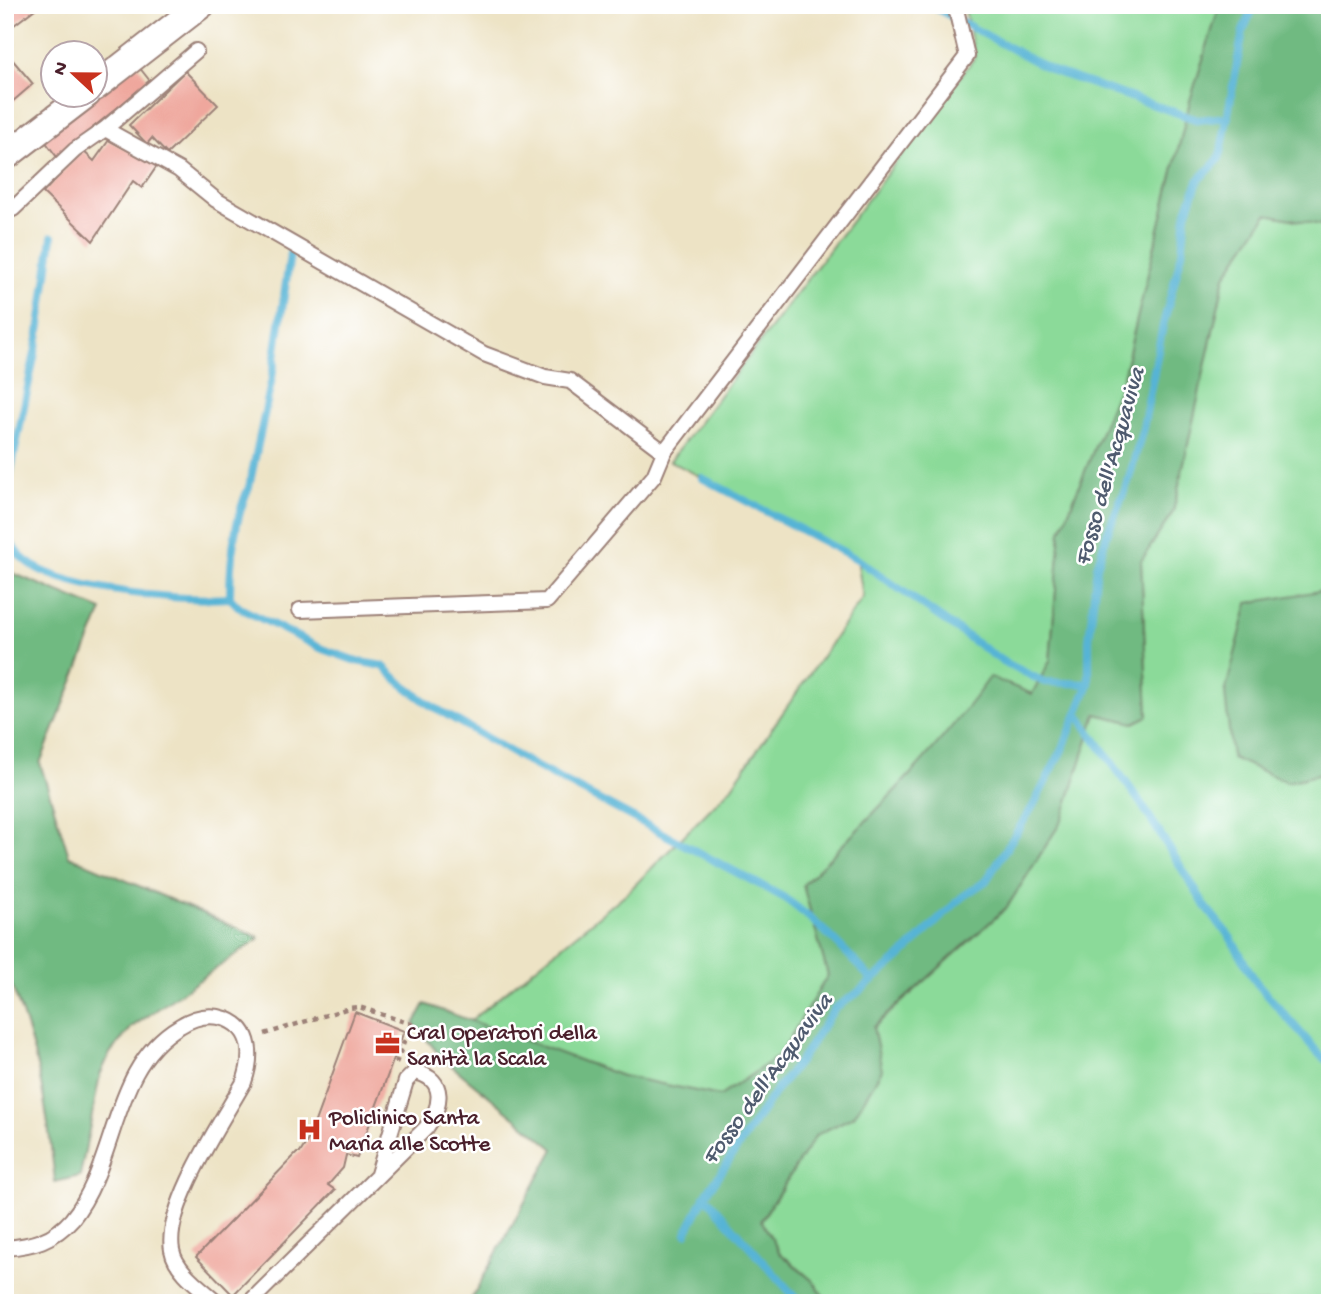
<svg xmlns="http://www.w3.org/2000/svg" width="1335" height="1308" viewBox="0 0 1335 1308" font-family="'Gochi Hand',sans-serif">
<rect width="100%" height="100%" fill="#fff"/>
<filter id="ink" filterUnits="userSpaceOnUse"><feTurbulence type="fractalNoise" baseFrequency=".0143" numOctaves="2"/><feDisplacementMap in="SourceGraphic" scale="14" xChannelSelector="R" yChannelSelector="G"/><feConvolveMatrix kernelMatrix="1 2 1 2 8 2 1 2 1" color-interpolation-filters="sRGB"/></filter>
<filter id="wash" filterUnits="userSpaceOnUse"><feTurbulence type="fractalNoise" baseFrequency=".00686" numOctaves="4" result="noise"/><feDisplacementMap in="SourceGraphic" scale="28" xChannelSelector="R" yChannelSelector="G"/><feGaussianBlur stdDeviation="1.57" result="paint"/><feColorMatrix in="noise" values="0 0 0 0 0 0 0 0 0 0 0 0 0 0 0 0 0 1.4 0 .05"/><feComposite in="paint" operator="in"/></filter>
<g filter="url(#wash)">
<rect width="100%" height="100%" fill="#ede3c5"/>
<path fill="#8bda99" stroke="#6a7c62" stroke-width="2" d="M964 5H1220L1190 101 1123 377 1061 531 1050 661 1032 694 990 678C935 754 868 819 803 885L828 975 779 1056 720 1096 622 1076 470 1021 628 892 730 789 863 597 857 559 670 461 975 57Z
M1267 214 1321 225 1330 233V596L1318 591 1287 782 1330 772V1303H828L814 1282 780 1253 761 1221 816 1135 854 1116 873 1028 1007 907 1062 820 1096 714 1134 723 1148 716 1141 561 1173 512 1225 276Z"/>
<path fill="#70ba81" stroke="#5d6c56" stroke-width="2" d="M1220 5H1330V232L1321 225 1267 214 1225 276 1173 512 1141 561 1148 716 1134 723 1096 714 1062 820 1007 907 873 1027 882 1070 854 1116 816 1135 761 1220 780 1253 814 1282 828 1303H469L554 1149 442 1058 414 1024 425 1004 622 1076 720 1096 779 1056 828 975 803 885C868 819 936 753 990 677L1032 694 1050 661 1061 531 1123 377 1190 101Z
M5 570 102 610 40 763 69 856 260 938 132 1027 110 1053 100 1075 80 1176 55 1182C47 1105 37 1042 5 970Z
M1319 591 1330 596V772L1287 782 1232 758 1225 693 1248 603Z"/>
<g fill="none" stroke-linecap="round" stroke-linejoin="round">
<path stroke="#57b4d5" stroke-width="8" d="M930 5 1053 71 1198 120 1228 117
M702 478 857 559 1002 661 1044 682 1089 684
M5 499 39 333 52 237
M5 533C11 545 21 559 33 566 76 591 180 601 230 598L240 608 320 648 356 661 383 666 401 683 430 705 533 765 783 897C818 922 844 949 872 980
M230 598C230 562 234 520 249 487L272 378 291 248
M1078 715 1142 805 1206 907 1230 937 1256 982 1319 1054 1330 1063
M705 1196 800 1303
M686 1233 705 1196 776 1090 799 1062 835 1008 856 994 899 958 962 897 986 881 1033 806 1063 748 1089 684V640L1097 566 1108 531 1128 482 1143 428 1163 325 1182 253 1186 214 1198 181 1218 160 1221 152 1243 31 1254 5"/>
</g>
<g id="blocks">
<path fill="#efa79d" d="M5 5H40L5 32Z
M5 51 33 84 5 108Z
M135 62 150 81 57 157 42 137Z
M185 71 218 105 167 154 152 138 147 144 129 125Z
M109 140 157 166 142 188 133 181 93 241 43 193 82 150 94 161Z
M355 1012 404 1031 357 1158 346 1155 343 1168 328 1185 335 1190 233 1295 196 1257 297 1153H300L309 1138Z"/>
</g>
</g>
<g filter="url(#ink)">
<use href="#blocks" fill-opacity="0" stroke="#9c8178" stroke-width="2"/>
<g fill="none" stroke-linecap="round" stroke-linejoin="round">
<defs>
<path id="lane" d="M105 129 179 170 216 200 484 354 545 377 570 381 664 452 654 476 547 601 300 610
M5 211 13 209 75 150 105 129 196 51
M664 452 967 56 955 5
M5 1248C32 1246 54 1240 72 1219 119 1161 110 1067 180 1026 194 1017 209 1013 226 1019 254 1030 252 1059 244 1082 222 1121 164 1207 172 1250 176 1272 203 1289 218 1303
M249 1303 426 1128C441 1108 448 1079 415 1072L406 1081 378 1174"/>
<path id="street" d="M94 88 201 5
M5 157 87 94"/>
</defs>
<use href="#lane" stroke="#9c8178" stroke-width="18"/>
<use href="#street" stroke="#9c8178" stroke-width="30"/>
<path stroke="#9c8178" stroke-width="4.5" stroke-dasharray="5 5" stroke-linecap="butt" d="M265 1034 349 1008 359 1007 411 1024 396 1063"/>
<use href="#lane" stroke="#fff" stroke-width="14"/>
<use href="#street" stroke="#fff" stroke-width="26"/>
</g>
</g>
<defs>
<symbol id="office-bare" viewBox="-9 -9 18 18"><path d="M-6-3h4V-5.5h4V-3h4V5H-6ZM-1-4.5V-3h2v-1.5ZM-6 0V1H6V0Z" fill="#c8321e" stroke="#fff" stroke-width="2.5" paint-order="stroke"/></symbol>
<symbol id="hospital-bare" viewBox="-9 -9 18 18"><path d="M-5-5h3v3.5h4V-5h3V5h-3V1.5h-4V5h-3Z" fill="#c8321e" stroke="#fff" stroke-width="2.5" paint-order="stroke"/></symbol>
</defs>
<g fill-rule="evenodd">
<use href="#office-bare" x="370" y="1026" width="35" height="35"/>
<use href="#hospital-bare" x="292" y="1112" width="35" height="35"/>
</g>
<g text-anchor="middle" stroke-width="5" stroke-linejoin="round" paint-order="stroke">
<g font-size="23" fill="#4a1f2b" stroke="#fff" text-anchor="start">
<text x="407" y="1039">Cral Operatori della<tspan x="407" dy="26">Sanità la Scala</tspan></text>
<text x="329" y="1124">Policlinico Santa<tspan x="329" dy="26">Maria alle Scotte</tspan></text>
</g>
<g font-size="24" font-style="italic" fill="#4f5b6f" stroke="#fff">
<text transform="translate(1108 466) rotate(-74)" y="8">Fosso dell'Acquaviva</text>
<text transform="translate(766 1078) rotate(-54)" y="8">Fosso dell'Acquaviva</text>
</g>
</g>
<rect width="1335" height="1308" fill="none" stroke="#fff" stroke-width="28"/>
<g transform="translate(74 74) rotate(292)"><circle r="33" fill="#ffffff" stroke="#b7a5aa" stroke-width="2"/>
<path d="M0-5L12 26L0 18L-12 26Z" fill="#c8321e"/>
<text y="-10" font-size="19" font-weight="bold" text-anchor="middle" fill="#4a1f2b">N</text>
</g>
</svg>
